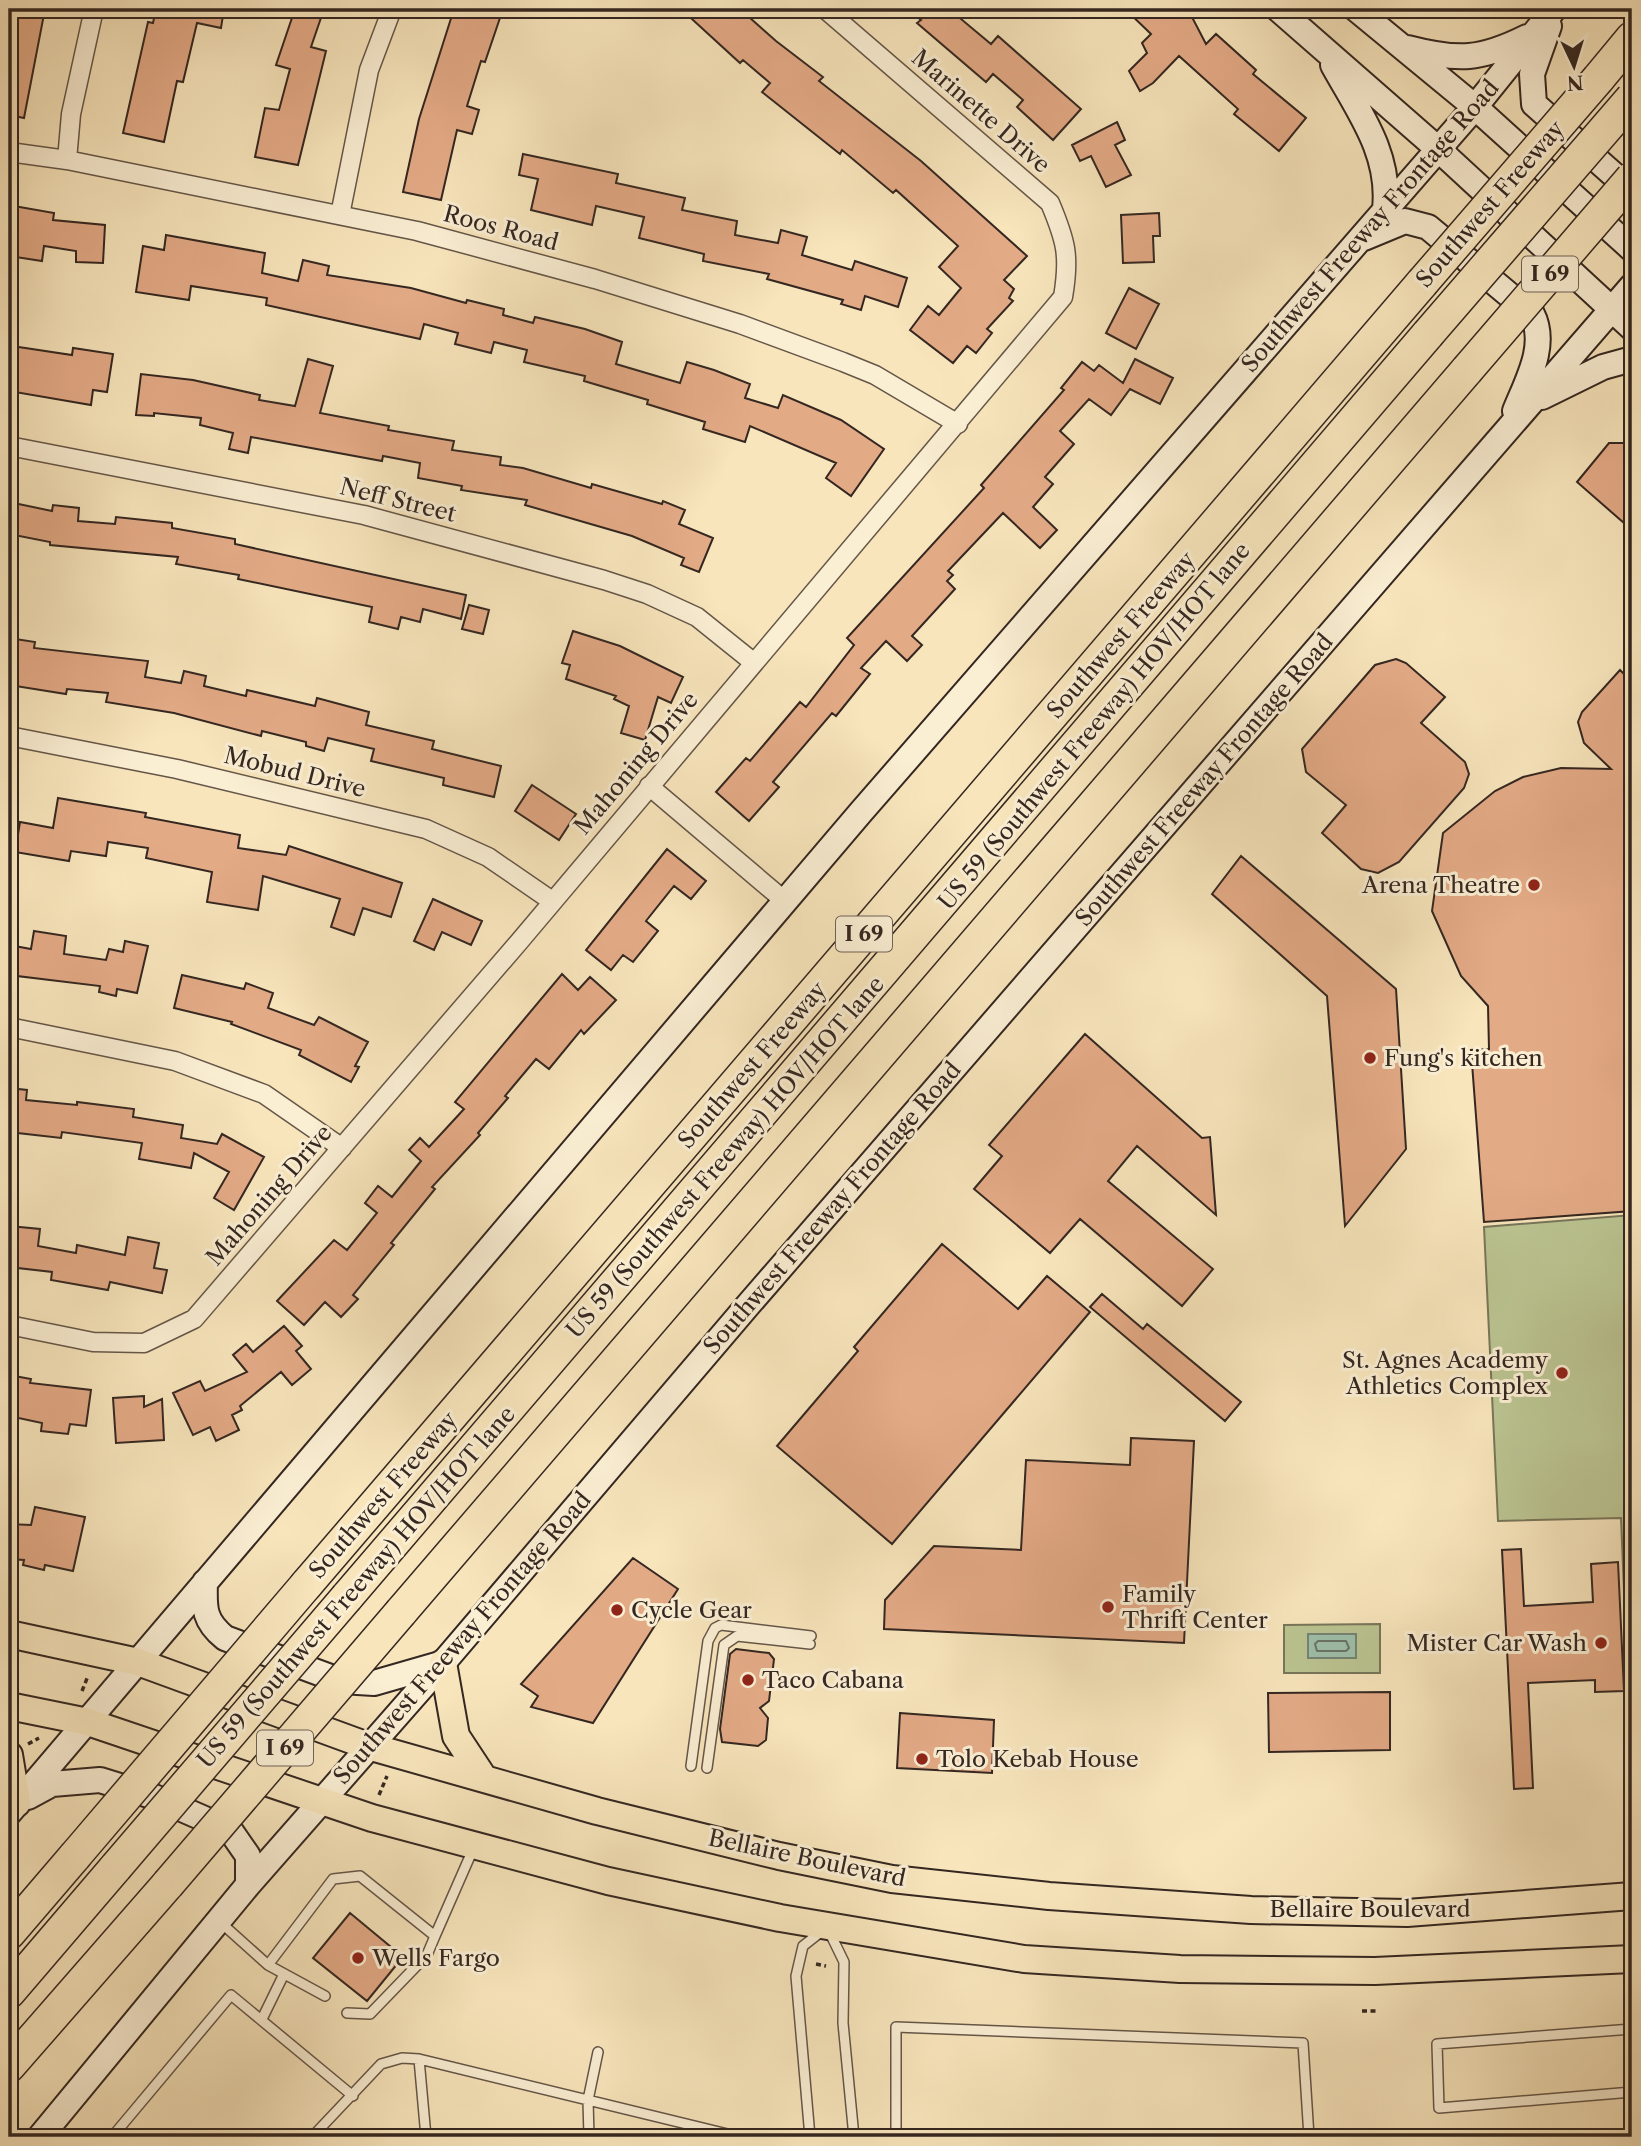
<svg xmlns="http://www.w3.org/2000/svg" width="1641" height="2146" viewBox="0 0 1641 2146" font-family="'Libre Caslon Text',serif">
<rect width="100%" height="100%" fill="#f8e5bc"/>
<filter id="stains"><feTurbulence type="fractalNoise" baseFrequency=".00286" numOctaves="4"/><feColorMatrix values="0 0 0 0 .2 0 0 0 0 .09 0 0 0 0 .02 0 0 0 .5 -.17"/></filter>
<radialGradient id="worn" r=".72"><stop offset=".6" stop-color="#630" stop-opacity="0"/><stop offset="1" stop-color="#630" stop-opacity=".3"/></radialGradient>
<path fill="#bbc592" stroke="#78765a" stroke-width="2" d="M1632 1215V1785L1621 1518 1498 1521 1484 1227Z
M1380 1624V1673H1284V1625Z"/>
<path fill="#9ec0ac" stroke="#748374" stroke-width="2" d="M1308 1634H1356V1658H1308Z"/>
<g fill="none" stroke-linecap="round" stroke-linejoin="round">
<path stroke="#697466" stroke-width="2" d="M1318 1641H1346L1349 1648 1346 1651H1317L1315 1644Z"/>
</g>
<path fill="#e3aa86" stroke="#342721" stroke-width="2" d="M9 9H45L24 118 9 115Z
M156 9H224L221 28 197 23 183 82 177 81 164 142 123 133 148 22 153 23Z
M295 9H324L311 47 326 51 298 165 255 157 265 108 279 110 290 69 276 65Z
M454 9H503L485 62 481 61 467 106 479 110 472 134 457 130 441 200 403 192 419 119Z
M681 9H740L776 41 823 77 819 81 921 161 1027 256 1004 280 1014 289 1009 298 1013 301 987 329 992 333 976 353 967 346 953 363 910 330 928 306 939 315 961 288 939 267 958 246 896 190 893 193 842 150 840 154 762 92 770 83 743 60 740 63Z
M907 9H971L961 19 991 44 998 36 1081 109 1053 140 1017 107 1023 100 993 74 986 82 917 23 921 20Z
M1125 9H1184L1192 17 1206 44 1216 34 1256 70 1253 74 1306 118 1279 151 1234 114 1238 109 1179 56 1153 83 1140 91 1129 71 1147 53 1142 43 1151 34Z
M1117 122 1125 140 1115 145 1131 175 1106 187 1091 156 1080 161 1072 145Z
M523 154 618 174 616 183 685 198 682 210 737 221 735 235 778 243 781 230 807 237 802 255 852 270 855 261 907 278 898 307 865 296 861 310 841 304 843 300 767 279 769 274 703 261 704 254 639 238 644 217 596 206 592 225 531 210 538 179 519 175Z
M14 206 54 213 53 220 105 225 103 263 76 262V251L44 246 42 261 9 256Z
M1159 213 1160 236H1153L1154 262 1123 263 1121 215Z
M166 235 265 253 262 273 298 281 303 260 329 266 327 275 411 288 466 303 467 300 504 309 503 315 533 323 535 317 585 329 622 342 616 364 680 383 687 362 714 370 750 384 745 398 778 408 783 395 841 420 884 449 851 496 826 478 836 463 750 426 745 442 703 429 705 422 647 404 648 400 584 381 585 376 524 362 527 350 494 342 491 353 455 344 458 333 424 324 420 339 266 305 267 298 191 286 189 300 136 292 143 246 164 250Z
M1129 288 1159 304 1136 349 1106 333Z
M12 346 72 355 73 348 113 354 107 392 93 390 91 405 9 391Z
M308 359 333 366 320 413 389 426 388 430 454 441 452 450 501 457 500 465 523 468 591 488 592 484 662 504 663 501 685 510 679 524 713 538 699 572 681 565 684 558 632 536 525 505 527 500 461 490 462 486 418 478 420 463 383 456 382 461 251 437 248 453 229 449 233 433 200 425 201 418 154 413V416L136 415 141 374 193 380 260 395 259 400 295 406Z
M1135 359 1173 378 1160 404 1130 389 1111 415 1089 399 1060 431 1074 444 1045 477 1053 484 1033 507 1057 530 1040 548 1003 513 948 571 953 575 947 581 955 589 912 636 922 645 907 661 886 641 861 668 870 674 836 716 832 713 773 782 779 787 749 821 716 792 746 758 750 761 800 702 806 707 854 645 847 638 984 488 981 485 1064 390 1061 388 1082 362 1094 371 1099 365 1123 383Z
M1609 443H1626L1632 448V530L1577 482Z
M9 502 52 511 53 505 79 508 78 521 115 524 116 517 172 523V528L235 539V544L466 595 461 619 423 609 420 622 401 617 398 629 369 622 372 607 238 579 239 575 176 564 178 557 50 545V542L9 534Z
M469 605 489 610 483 634 462 629Z
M573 631 620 646 683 677 671 703 658 697 645 740 621 733 629 706 614 699 616 696 566 679 570 665 562 663Z
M9 638 35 642 34 648 148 661 145 677 181 683 184 671 206 676 204 686 246 696 247 690 315 706 317 698 369 712 366 725 434 741 432 749 501 766 494 797 443 785 444 778 371 761 374 749 328 738 324 751 306 746V742L262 731 261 736 174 713 106 702 108 693 67 689 66 694 9 685Z
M1396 659 1406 663 1445 697 1421 723 1465 762 1469 774 1464 788 1399 862 1378 873 1361 869 1322 833 1346 805 1306 772 1302 749 1375 665Z
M1620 670 1632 682V1211L1484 1222 1471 1050 1489 1049 1488 1006 1461 976 1432 911 1443 833 1495 791 1523 777 1561 768 1611 769 1584 743 1578 722 1582 712Z
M532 785 576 814 559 840 515 811Z
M58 798 146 813 145 817 240 835 238 848 286 855 289 846 402 883 391 917 363 908 354 935 331 927 340 899 263 876 258 910 207 902 212 872 146 858 148 848 108 842 106 856 71 851 69 861 15 852 20 822 53 828Z
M667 849 706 881 691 899 674 886 646 921 658 931 633 962 623 955 611 970 586 950Z
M1241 856 1396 989 1406 1149 1345 1226 1327 996 1212 894Z
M433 899 482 921 471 945 442 932 434 950 414 941Z
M34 931 66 936 64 954 106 960 109 949 123 952 125 941 148 946 137 993 117 989 116 996 99 992 100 986 9 975V945L31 949Z
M562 974 578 990 590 977 616 1000 584 1034 581 1030 549 1069 536 1059 505 1096 508 1098 478 1133 480 1135 432 1187 435 1189 391 1243 394 1245 353 1295 358 1299 341 1317 325 1302 304 1325 277 1301 334 1240 347 1250 377 1213 365 1203 378 1186 392 1197 421 1161 409 1150 420 1138 429 1147 464 1109 455 1102Z
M182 975 244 989 246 983 273 993 268 1008 314 1025 319 1017 368 1042 355 1066 359 1067 351 1082 299 1055 301 1050 231 1024 232 1022 174 1008Z
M1085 1034 1202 1138 1210 1137 1216 1215 1137 1146 1108 1181 1213 1269 1182 1306 1080 1219 1050 1253 974 1189 1002 1156 989 1145Z
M9 1088 27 1090 26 1100 77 1105V1102L134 1109 133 1117 183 1125 181 1138 217 1144 222 1134 264 1157 234 1210 214 1198 229 1172 194 1153 191 1168 139 1159 142 1143 62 1132 61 1138 9 1132Z
M9 1226 40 1229 38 1246 76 1253 77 1245 125 1255 128 1237 159 1243 154 1268 167 1270 162 1293 110 1282 108 1290 51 1280 52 1272 9 1267Z
M942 1244 1018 1309 1047 1276 1090 1312 892 1544 777 1446 858 1351 854 1347Z
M1102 1294 1143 1329 1147 1324 1241 1402 1225 1421 1090 1307Z
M284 1326 302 1346 296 1351 311 1369 292 1385 281 1372 240 1406 242 1410 232 1415 239 1430 216 1441 210 1427 193 1435 173 1393 200 1381 205 1391 247 1372 233 1355 246 1344 253 1352Z
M9 1375 31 1379 30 1383 91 1390 86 1426 70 1424 68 1434 41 1431 42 1423 9 1416Z
M144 1396V1407L162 1399 164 1440 116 1443 113 1398Z
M1131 1438 1194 1441 1184 1643 884 1629 885 1600 934 1546 1021 1550 1026 1460 1130 1465Z
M35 1507 85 1517 73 1571 45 1565 44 1570 23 1565 24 1560 9 1559V1524L31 1525Z
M1521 1549 1524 1606 1593 1602 1591 1564 1618 1562 1624 1691 1595 1692V1680L1528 1683 1533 1788 1514 1789 1502 1550Z
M633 1558 678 1589 593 1723 531 1707 538 1696 521 1684Z
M736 1649 769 1653 774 1659 769 1701 760 1708 768 1718 766 1740 758 1746 722 1742 720 1729 730 1654Z
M1390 1692V1750L1269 1752 1268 1693Z
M900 1713 994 1720 992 1773 897 1768Z
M350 1913 403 1957 367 2001 313 1958Z"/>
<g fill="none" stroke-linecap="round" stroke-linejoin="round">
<defs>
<path id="service" d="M691 1766 708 1641 715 1628 721 1625 811 1636
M707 1768 724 1645 737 1636 810 1644
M219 1921 268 1965 325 1996
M268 1965 333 1879 360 1876 435 1936 474 1847
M347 2013 370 2014 427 1955 435 1936
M262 2019 284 1974
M1632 2029 1437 2044 1439 2108 1632 2092
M419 2059 426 2137
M483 2135 491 2137
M112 2137 231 1995 353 2096
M312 2137 381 2064 402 2058 419 2059 740 2137
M589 2137 588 2100 598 2052
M810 2137 796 1976 803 1946 827 1927 844 1962 843 2023 854 2137
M896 2137V2027L1303 2043 1309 2137
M1607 2137 1632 2135"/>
<path id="minor" d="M9 152 67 160 417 231 595 279 740 324 843 362 875 375 958 424
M67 160 71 114 94 9
M340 215 369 70 392 9
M9 446 364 515 604 580 647 594 697 617 753 662
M9 736 177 769 426 829 488 857 552 901
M649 786 786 902
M9 1027 175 1061 264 1094 342 1148
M9 1325 93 1342 144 1343 194 1319 518 943 1063 297C1070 256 1066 241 1050 203L825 9"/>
<path id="secondary" d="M1278 9 1438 149 1632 328
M1356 9 1475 107 1632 249
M1549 26 1532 74 1534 104 1632 191
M1408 48C1458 61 1481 60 1527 37
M1333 65C1359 112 1391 154 1385 209
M1364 238 1405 221 1428 227 1532 314C1548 345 1527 381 1515 411
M1542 397 1603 367 1632 359
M205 1582C204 1609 204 1621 225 1638L341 1681 374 1683 440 1664
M28 1797 52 1784 100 1780 152 1796 230 1830 248 1856V1885
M9 1813 861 812 1475 107 1554 9
M40 2137 248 1885 443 1663 749 1304 1632 286"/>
<path id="primary" d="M9 1634 138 1662 368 1746 597 1811 779 1856 892 1879 1049 1896 1251 1910 1407 1913 1632 1896
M443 1663 456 1736 483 1777
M9 1706 88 1722 372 1818 608 1881 780 1918 1024 1959 1180 1969 1375 1971 1632 1959
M9 1755 17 1803"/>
<path id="motorway" d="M1598 79 1632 38
M306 1585 1422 283
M347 1597 1428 334
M401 1612 1467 370
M9 1933 75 1856
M9 1992 116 1867
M9 2066 168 1884"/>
</defs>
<use href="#service" stroke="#655648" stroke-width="12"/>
<use href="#minor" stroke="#655648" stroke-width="21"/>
<use href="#secondary" stroke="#342721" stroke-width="28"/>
<use href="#primary" stroke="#342721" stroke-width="30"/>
<use href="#motorway" stroke="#342721" stroke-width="35"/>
<path stroke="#342721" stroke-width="3.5" stroke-dasharray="5 3.5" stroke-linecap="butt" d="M82 1691 88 1676
M28 1744 39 1738
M379 1795 387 1776
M816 1964 826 1966
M1362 2011H1379"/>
<use href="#service" stroke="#faeed3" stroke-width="9"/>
<use href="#minor" stroke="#faeed3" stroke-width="18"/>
<use href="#secondary" stroke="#faeed3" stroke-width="24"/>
<use href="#primary" stroke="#f8e5bc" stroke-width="26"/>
<use href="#motorway" stroke="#f8e5bc" stroke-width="32"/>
<defs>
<path id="motorway-bridge" d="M1422 283 1598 79
M1428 334 1632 98
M1467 370 1632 178
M75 1856 306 1585
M116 1867 347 1597
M168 1884 401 1612"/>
</defs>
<use href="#motorway-bridge" stroke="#342721" stroke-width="35" stroke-linecap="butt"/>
<use href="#motorway-bridge" stroke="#f8e5bc" stroke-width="32"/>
</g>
<g fill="#8f2418" stroke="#faeed3" stroke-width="2.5">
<circle cx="1534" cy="885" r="7"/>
<circle cx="1370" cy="1058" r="7"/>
<circle cx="1562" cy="1373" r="7"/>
<circle cx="1108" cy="1607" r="7"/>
<circle cx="617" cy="1610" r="7"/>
<circle cx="1601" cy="1643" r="7"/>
<circle cx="748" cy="1680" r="7"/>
<circle cx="922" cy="1759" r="7"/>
<circle cx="358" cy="1958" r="7"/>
</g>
<g text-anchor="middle" stroke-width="6" stroke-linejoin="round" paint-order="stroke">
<g fill="#faeed3" stroke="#6f6356" stroke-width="2">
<rect x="1522" y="256.5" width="56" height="35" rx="5"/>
<rect x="836" y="916.5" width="56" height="35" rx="5"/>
<rect x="257" y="1730.5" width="56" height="35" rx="5"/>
</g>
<g font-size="21" font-weight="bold" fill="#342721">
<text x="1550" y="281">I 69</text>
<text x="864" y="941">I 69</text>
<text x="285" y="1755">I 69</text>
</g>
<g font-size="23" fill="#342721" stroke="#faeed3">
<text transform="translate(981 111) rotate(41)" y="8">Marinette Drive</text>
<text transform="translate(1490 204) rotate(-49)" y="8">Southwest Freeway</text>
<text transform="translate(1370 226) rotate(-49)" y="8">Southwest Freeway Frontage Road</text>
<text transform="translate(501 228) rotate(15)" y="8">Roos Road</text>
<text transform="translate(398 500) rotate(14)" y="8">Neff Street</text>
<text transform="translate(1121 635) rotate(-49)" y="8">Southwest Freeway</text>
<text transform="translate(1094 726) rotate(-50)" y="8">US 59 (Southwest Freeway) HOV/HOT lane</text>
<text transform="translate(636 763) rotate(-50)" y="8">Mahoning Drive</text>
<text transform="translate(295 772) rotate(14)" y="8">Mobud Drive</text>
<text transform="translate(1204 780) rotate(-49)" y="8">Southwest Freeway Frontage Road</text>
<text transform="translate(752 1065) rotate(-49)" y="8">Southwest Freeway</text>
<text transform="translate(725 1157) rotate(-49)" y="8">US 59 (Southwest Freeway) HOV/HOT lane</text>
<text transform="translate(269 1195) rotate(-49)" y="8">Mahoning Drive</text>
<text transform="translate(832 1208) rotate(-49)" y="8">Southwest Freeway Frontage Road</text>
<text transform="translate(383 1495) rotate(-49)" y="8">Southwest Freeway</text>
<text transform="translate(356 1587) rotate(-49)" y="8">US 59 (Southwest Freeway) HOV/HOT lane</text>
<text transform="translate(462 1638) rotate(-49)" y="8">Southwest Freeway Frontage Road</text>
<text transform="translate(807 1858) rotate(12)" y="8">Bellaire Boulevard</text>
<text x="1370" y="1917">Bellaire Boulevard</text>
</g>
<g font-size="23" fill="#342721" stroke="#faeed3" text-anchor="start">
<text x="1520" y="893" text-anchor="end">Arena Theatre</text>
<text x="1384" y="1066">Fung's kitchen</text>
<text x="1548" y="1368" text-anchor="end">St. Agnes Academy<tspan x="1548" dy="26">Athletics Complex</tspan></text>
<text x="1122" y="1602">Family<tspan x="1122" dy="26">Thrift Center</tspan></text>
<text x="631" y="1618">Cycle Gear</text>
<text x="1587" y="1651" text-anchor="end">Mister Car Wash</text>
<text x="762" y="1688">Taco Cabana</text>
<text x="936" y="1767">Tolo Kebab House</text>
<text x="372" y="1966">Wells Fargo</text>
</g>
</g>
<rect width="1641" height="2146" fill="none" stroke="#f8e5bc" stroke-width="35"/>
<rect x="10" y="10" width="1620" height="2125" fill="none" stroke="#342721" stroke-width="3.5"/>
<rect x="18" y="18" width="1606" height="2111" fill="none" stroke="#342721" stroke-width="2"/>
<g transform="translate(1574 66) rotate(176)" stroke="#faeed3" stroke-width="5" paint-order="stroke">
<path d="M0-5L12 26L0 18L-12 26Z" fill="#342721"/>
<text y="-10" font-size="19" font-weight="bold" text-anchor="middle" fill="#342721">N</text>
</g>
<rect width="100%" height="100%" filter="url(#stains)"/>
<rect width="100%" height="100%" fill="url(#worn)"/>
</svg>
